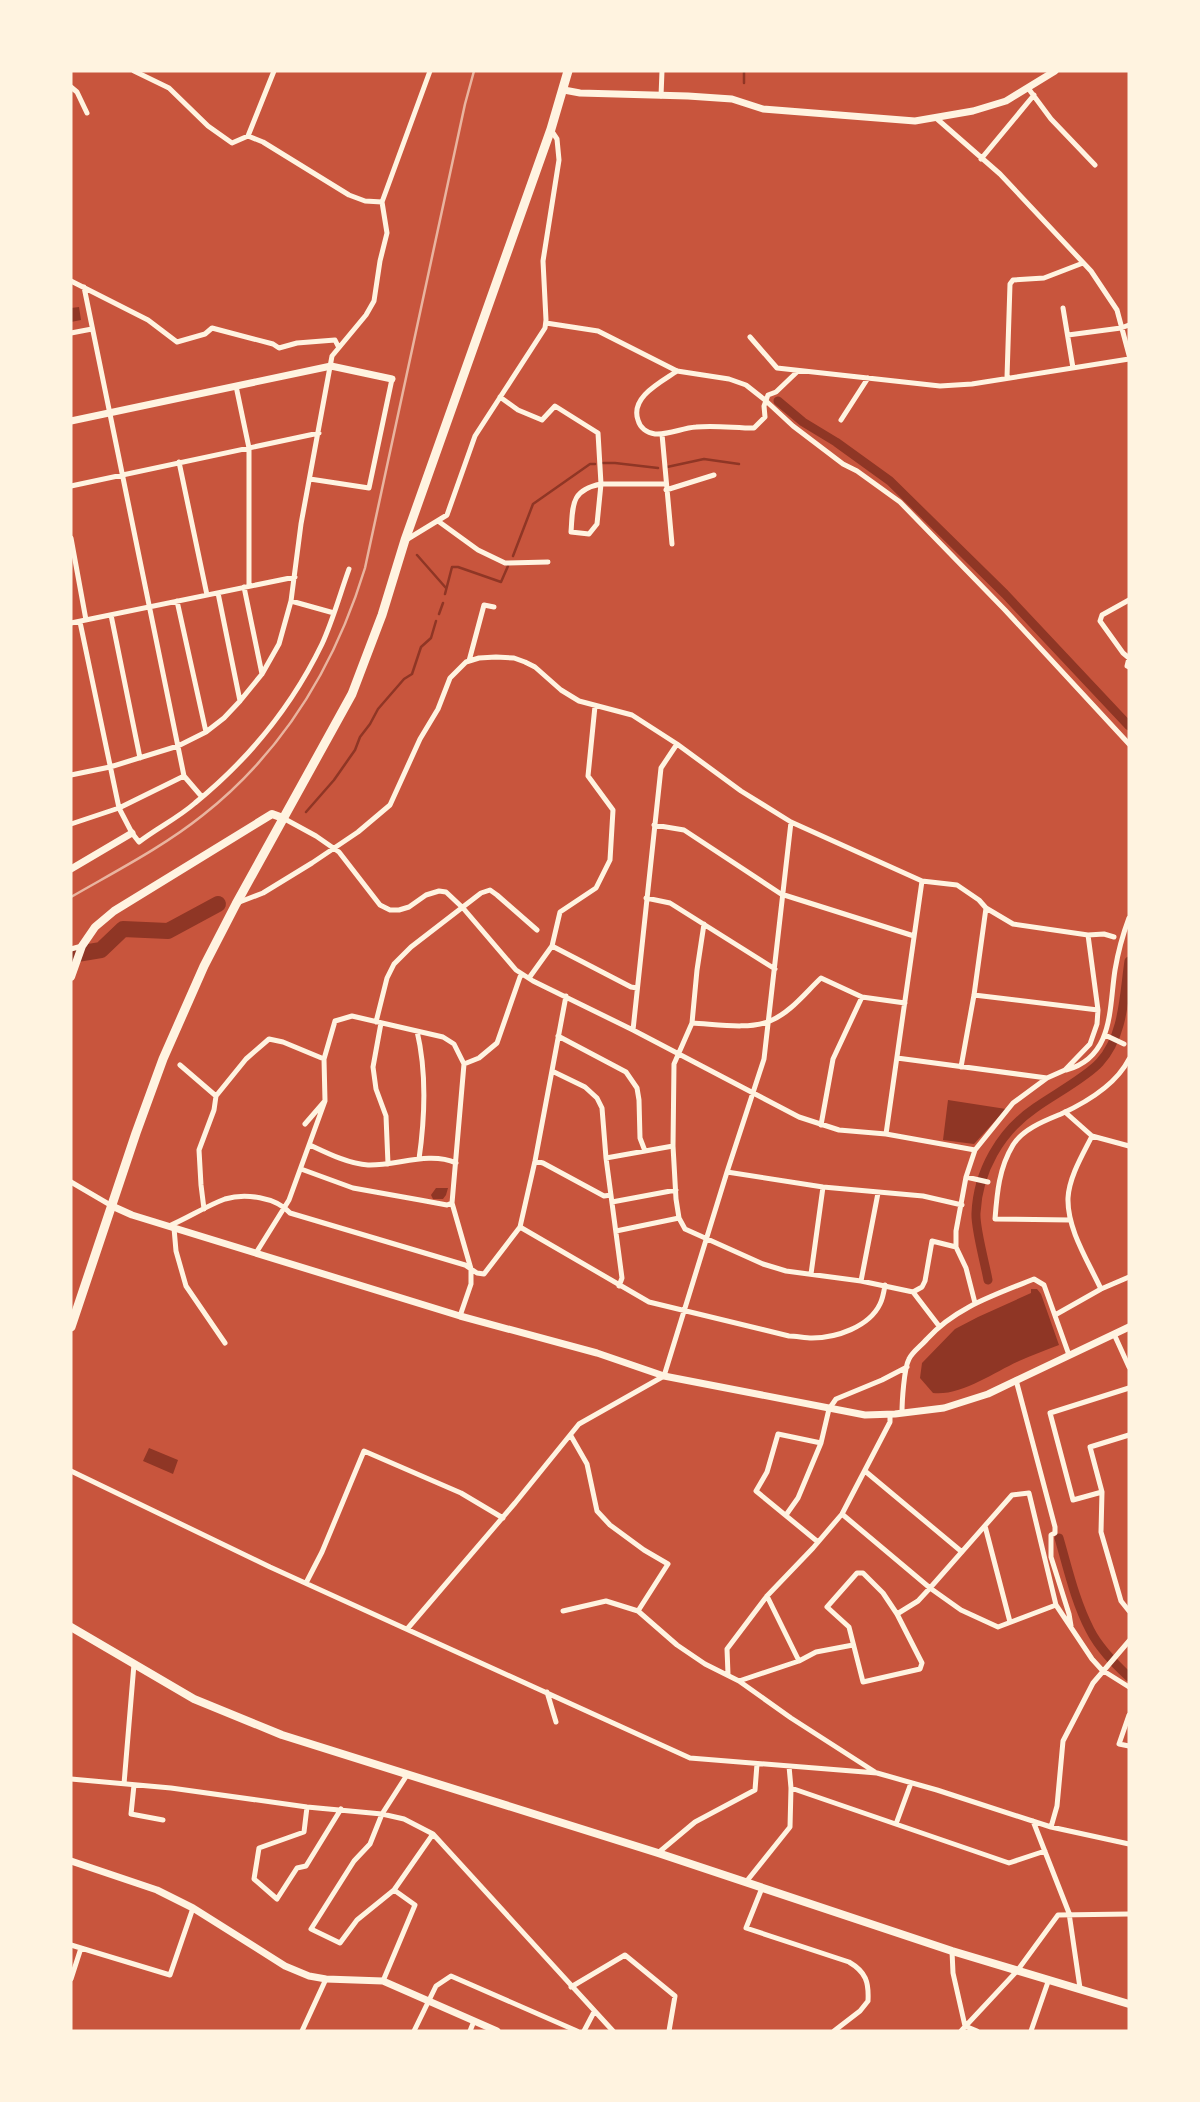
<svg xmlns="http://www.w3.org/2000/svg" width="1200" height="2102" viewBox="0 0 1200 2102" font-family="Roboto,sans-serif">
<rect width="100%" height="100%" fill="#c8553d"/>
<path fill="#8f3625" d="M79 307 81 320 71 322V308Z
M948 1100 1006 1109 974 1144 943 1140Z
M436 1188H448L446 1195 443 1199H433L431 1195Z
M1031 1289H1037L1041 1294 1059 1345C1046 1350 1032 1355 1019 1361 994 1372 962 1396 933 1393L920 1378 922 1363 955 1329 978 1317 1031 1293Z
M149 1448 178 1460 173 1474 143 1461Z"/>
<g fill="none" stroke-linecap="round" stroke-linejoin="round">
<path stroke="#8f3625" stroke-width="2.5" d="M744 83V71
M603 463H615L658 468
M667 467 704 459 739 464
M417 555 446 588
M513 556 533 504 590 464H595
M445 594 452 567H458L501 582 508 566
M439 614 443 603
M306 812 334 780 355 750 360 737 370 724 378 709 404 679 412 674 421 647 431 638 436 621"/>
<path stroke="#8f3625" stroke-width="9" d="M778 401 803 422 836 442 890 481 1005 594 1129 726
M988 1280C985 1263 975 1228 976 1213 978 1171 1000 1132 1035 1108 1053 1095 1087 1077 1100 1062 1124 1036 1124 994 1129 961
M1059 1538C1068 1569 1075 1601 1090 1630 1099 1648 1114 1663 1129 1677"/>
<path stroke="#8f3625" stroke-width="16" d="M71 955 101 950 123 929 168 931 218 904"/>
<path stroke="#fff3e0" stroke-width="5" d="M134 71 169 88 208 126 232 143 248 136 263 142 349 195 365 201 382 202
M71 87 77 92 87 113
M1028 88 1051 119 1095 165
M661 96 662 71
M936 118 1000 174 1091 271 1117 310 1129 355
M248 136 274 71
M981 159 1034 95
M71 281 148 320 177 342 205 334 212 328 273 344 279 348 297 343 335 340 338 346
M84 287 184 776 202 797
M1063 308 1073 368
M546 323 598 331 677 371 729 379 746 385 765 400 793 426 843 464 857 471 900 502 1005 610 1129 744
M71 333 92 329
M1068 335 1121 328 1129 325
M750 337 777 368 940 386 972 384 1129 359
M677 371C661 382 630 397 638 420 640 428 647 433 655 434 669 435 682 428 696 427 715 425 735 428 754 428L765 417 764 406 768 395 776 392 798 371
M1007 377 1010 284 1013 280 1044 278 1083 263
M236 386 249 448V586
M500 397 518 410 542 420 555 406 598 433 601 484H666
M841 420 868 378
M662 434 672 544
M179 462 207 595
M310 479 369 488 392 379
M601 484 597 524 589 534 571 532C573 506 570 490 601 484Z
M71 486 319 433
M666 490 714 475
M438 521 478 550 505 563 548 562
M71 538 86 620
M406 540 447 515 475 436 545 328 546 320 543 261 559 160 557 139 551 130
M244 587 262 674
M218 593 240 701
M1129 600 1102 615 1100 621 1123 653 1129 658 1127 666 1129 667
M177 601 206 732
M291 601 334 613
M111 615 140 758
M80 622 119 808 132 833 139 842C157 828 178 818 195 803 249 759 292 706 322 644 333 620 340 594 349 569
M71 623 295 577
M469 661 484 605 494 607
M71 775 110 767 178 746 206 732 224 718 240 701 262 674 279 644 291 601 301 524 332 356 366 315 374 301 380 261 387 233 382 202 430 71
M283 818 316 836 339 852 380 905 390 910H399L409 907 426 895 439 891 446 892 463 908 516 970 533 981 633 1030 799 1117 839 1130 886 1134 975 1150
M71 824 119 808 184 776
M654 825 684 830 781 894 914 936
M646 898 670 903 775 969
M237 903 263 893 312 863 358 832 390 805 420 739 438 709 450 678 466 662 479 658 496 657 514 658 525 662 535 667 561 690 579 701 632 715 677 744
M704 924 697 970 692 1023 674 1064 673 1146 676 1199 679 1218 685 1229 763 1264 786 1271 861 1281 913 1292 922 1287 925 1281 932 1241 956 1247
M1088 935 1104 934 1114 937
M552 946 631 987 637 988
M71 949 82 946
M529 978 552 946 560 912 596 888 610 860 613 810 588 776 595 706
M974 995 1098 1010
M376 1022 387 978 394 964 411 947 481 893 490 890 497 895 537 930
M381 1023 373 1067 376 1089 386 1116 388 1164
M692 1023C715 1024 749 1030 770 1021 790 1013 806 992 821 978L862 997 905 1003
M633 1030 661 768 677 744 741 791 791 822 922 881 957 885 979 900 986 908 1013 924 1088 935 1098 1010 1097 1024 1090 1044 1065 1070 1047 1078 1013 1103 975 1150 966 1177 956 1231V1247L966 1268 975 1303
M417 1031C427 1073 425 1117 419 1159
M1105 1035 1124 1044
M558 1036 626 1072 637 1088 639 1100 640 1138 645 1151
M897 1058 1047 1078
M464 1064 479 1058 497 1043 520 977 522 974
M180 1065 216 1096
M961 1067 974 995 986 908
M1066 1070C1114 1057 1109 1008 1115 970 1118 952 1123 934 1129 918
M552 1071 585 1087 597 1098 602 1108 606 1158 622 1278 619 1286
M1065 1112 1092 1136 1129 1146
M305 1124 324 1102
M821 1125 833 1059 862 997
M886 1134 922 881
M1092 1136C1083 1154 1069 1177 1068 1198 1067 1229 1088 1261 1101 1289
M310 1145C327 1153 349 1164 368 1165 396 1166 429 1151 456 1163
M606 1158 673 1146
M535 1161 543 1163 604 1196 611 1195
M301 1169 353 1188 420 1200 447 1205 452 1203
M727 1172 823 1187 923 1196 962 1205
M966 1177 988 1182
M71 1182 112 1206
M612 1202 676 1190
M204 1209 201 1185 199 1150 214 1110 216 1096 246 1059 269 1039 283 1042 324 1059
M1070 1220 995 1219C997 1193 999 1168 1013 1145 1023 1129 1044 1121 1061 1114 1087 1102 1116 1085 1129 1059
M169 1226C188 1218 206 1206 225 1199 245 1193 276 1197 290 1213L465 1265 477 1273 484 1274 520 1227 535 1161 566 996
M520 1227 649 1302 789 1336C796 1336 805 1338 812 1338 836 1338 869 1327 880 1304 883 1298 884 1291 885 1285
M174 1228 176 1251 186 1286 225 1343
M616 1231 679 1218
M256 1253 289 1200 325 1101 324 1059 335 1021 352 1016 443 1037 454 1044 464 1064 452 1203 471 1269V1284L460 1316
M811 1274 823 1187
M861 1281 878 1193
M913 1292 939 1326
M1055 1315 1101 1289 1129 1277
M1114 1334 1129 1367
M1016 1380 1055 1527V1533L1051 1535V1557L1069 1614 1071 1626
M1129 1388 1050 1413 1073 1500 1102 1492 1090 1447 1129 1435
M902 1413C902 1402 904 1368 909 1359 912 1352 921 1346 927 1339 956 1307 995 1295 1034 1279L1044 1285 1069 1355
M571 1436 587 1464 597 1511 610 1525 644 1550 668 1564 638 1611
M71 1471 270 1567 690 1758 877 1773 937 1790 1051 1827 1129 1844
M865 1471 962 1552
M1102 1492 1101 1532 1121 1601 1129 1611
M842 1514 930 1588 961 1610 998 1627 1056 1605
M786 1515 798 1498 821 1443 829 1409 836 1399 882 1380 907 1367
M985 1526 1010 1622
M818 1542 756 1491 767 1472 778 1434 821 1443
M857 1573H863L883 1593 897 1614 922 1663 920 1669 863 1682 849 1627 827 1607Z
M306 1583 322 1552 364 1451 461 1493 503 1518
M767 1596 799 1661
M563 1611 606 1601 638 1611 677 1645 705 1664 739 1681 791 1718 875 1772
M897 1614 918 1601 930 1588 1012 1495 1029 1493 1056 1605 1092 1659 1102 1670 1129 1687
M408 1628 515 1503 579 1424 664 1376 727 1172 764 1059 791 822
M728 1674 727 1649 767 1596 813 1548 842 1514 890 1422V1415
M739 1681 799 1661 816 1652 853 1645
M547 1692 556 1722
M1129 1715 1119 1744 1129 1746
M407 1775 382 1814 370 1844 354 1861 311 1929 340 1943 357 1920 394 1890 433 1834
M71 1779 171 1788 307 1807 382 1814 404 1819 433 1834 613 2031
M124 1784 134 1664
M134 1785 131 1814 163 1820
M791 1788 1009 1863 1045 1851
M307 1807 304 1832 259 1848 254 1879 277 1899 297 1868 306 1866 341 1809
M1033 1821 1069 1913 1080 1988
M896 1824 911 1783
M1051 1827 1057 1806 1063 1741 1093 1683 1129 1641
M658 1853 695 1822 755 1790 757 1764
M746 1882 790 1827 791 1788 789 1766
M762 1888 746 1928 849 1962C866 1972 869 1982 868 2001L860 2011 834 2031
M71 1945 170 1975 193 1908
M952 1951 953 1973 965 2026 977 2031
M71 1979 81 1948
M383 1981 415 1905 394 1890
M571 1987 625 1955 675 1996 669 2031
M302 2031 326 1979
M414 2031 436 1986 451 1976 577 2031
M470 2031 474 2021
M584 2031 594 2012
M961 2031 1017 1971 1058 1915 1129 1914
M1031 2031 1049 1979"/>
<path stroke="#fff3e0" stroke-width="7" d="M564 90 580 93 688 96 732 99 763 109 915 121 973 111 1006 101 1055 71
M71 421 331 366 392 379
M71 869 132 833
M112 1206 132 1215 460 1316 597 1353 664 1376 865 1415 895 1414 944 1408 988 1394 1129 1327
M71 1861 157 1890 193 1908 285 1966 309 1976 326 1979 383 1981 497 2031"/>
<path stroke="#fff3e0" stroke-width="8" d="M71 977 82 946 95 927 114 911 272 814 283 818
M71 1627 194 1699 282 1735 658 1853 952 1951 1129 2004"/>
<path stroke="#fff3e0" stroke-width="9" d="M71 1327 136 1133 163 1059 204 966 236 904 352 694 382 615 405 540 551 129 568 71"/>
<path stroke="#e9b49f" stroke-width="2.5" d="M71 897C116 871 163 847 203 815 285 750 335 666 365 568L465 104 474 71"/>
</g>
<rect width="1200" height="2102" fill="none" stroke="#fff3e0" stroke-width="145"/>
</svg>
